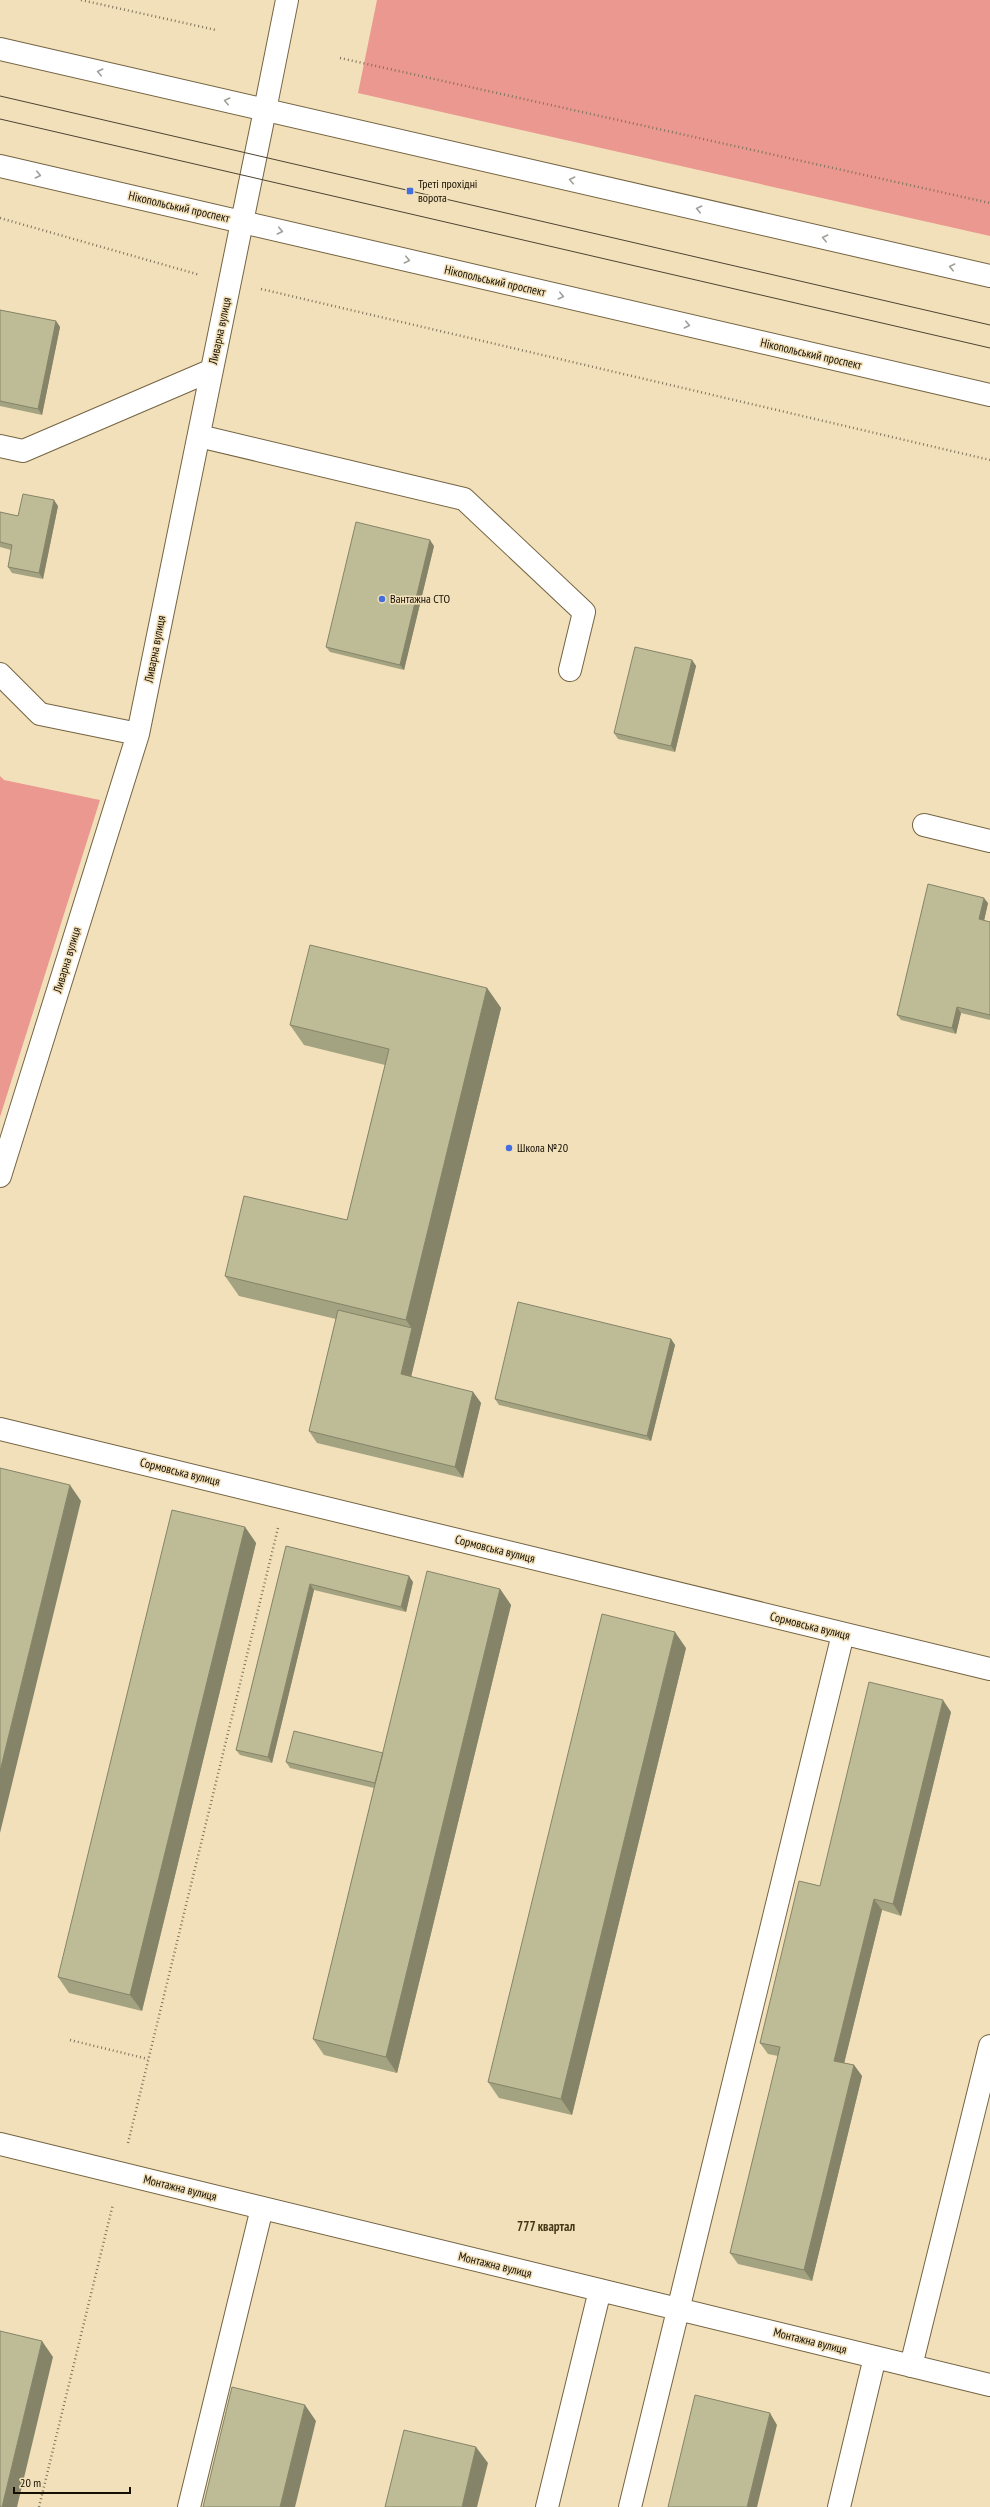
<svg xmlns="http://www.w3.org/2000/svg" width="990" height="2507" viewBox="0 0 990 2507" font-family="'PT Sans Narrow',sans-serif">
<rect width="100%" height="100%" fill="#f2e0ba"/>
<path fill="#ea9890" d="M377 0H990V236L358 93Z
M0 776 4 780 100 800 0 1117Z"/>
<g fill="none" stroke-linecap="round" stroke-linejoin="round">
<defs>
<path id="minor" d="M265 110 287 0
M199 436 464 499 584 612 570 670
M0 446 23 451 212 370
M0 674 40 714 138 734
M924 825 990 841
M0 1176 138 734 242 222
M0 1429 990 1669
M0 2144 990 2385
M911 2366 990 2046
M189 2507 262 2208
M547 2507 600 2290
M630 2507 843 1634
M839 2507 875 2357"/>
<path id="major" d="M0 49 990 276
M0 166 990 395
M242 222 265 110"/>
</defs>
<use href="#minor" stroke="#746443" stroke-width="24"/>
<use href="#major" stroke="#746443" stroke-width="24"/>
<path stroke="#7f735b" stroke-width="2.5" stroke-dasharray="1 3" stroke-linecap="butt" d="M81 0 216 30
M340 58 990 203
M0 218 200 275
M261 289 990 460
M70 2040 148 2059
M128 2143 278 1528
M39 2507 113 2204"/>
<use href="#minor" stroke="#fff" stroke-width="22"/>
<use href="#major" stroke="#fff" stroke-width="22"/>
<path stroke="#4e4432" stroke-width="1" d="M0 96 990 325
M0 119 990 348"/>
</g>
<path fill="#a3a281" d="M0 310 56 321 60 327 42 415 0 406Z
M58 506 43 579 12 573 8 567 11 550 0 547V512L18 516Z
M434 546 404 670 330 652 326 647Z
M692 660 696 666 675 752 618 739 614 733Z
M988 903 984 921 990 922V1020L961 1013 956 1034 901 1020 897 1015Z
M487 988 501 1008 411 1377 473 1392 481 1403 463 1478 317 1443 309 1431 336 1319 239 1296 225 1276 347 1220 385 1065 304 1045 290 1025Z
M671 1339 675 1345 651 1441 499 1405 495 1399Z
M245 1527 256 1543 142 2011 69 1993 58 1977Z
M286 1546 413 1582 406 1612 314 1590 272 1763 240 1755 236 1750Z
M500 1589 511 1605 397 2073 324 2055 313 2039 374 1788 290 1768 286 1762 383 1753Z
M686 1648 572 2115 499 2098 488 2082Z
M951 1712 901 1916 882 1910 844 2063 854 2065 862 2076 812 2281 738 2264 730 2253 778 2056 768 2054 760 2043 820 1886Z"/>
<path fill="#858469" d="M56 321 60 327 42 415 38 409Z
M54 500 58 506 43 579 39 573Z
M430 540 434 546 404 670 400 665Z
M692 660 696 666 675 752 671 746Z
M984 898 988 903 983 925 979 919Z
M487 988 501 1008 420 1340 406 1320Z
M957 1007 961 1013 956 1034 952 1028Z
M412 1328 420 1340 409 1385 401 1374Z
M671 1339 675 1345 651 1441 647 1436Z
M473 1392 481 1403 463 1478 455 1467Z
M70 1485 81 1501 0 1833V1771Z
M245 1527 256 1543 142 2011 130 1995Z
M409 1576 413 1582 406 1612 401 1607Z
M310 1584 314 1590 272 1763 268 1757Z
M500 1589 511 1605 397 2073 386 2057Z
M675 1632 686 1648 572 2115 561 2099Z
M943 1700 951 1712 901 1916 893 1904Z
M874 1899 882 1910 842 2072 834 2061Z
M854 2065 862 2076 812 2281 804 2270Z
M42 2341 53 2357 17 2507H2Z
M305 2405 316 2421 295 2507H280Z
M770 2413 777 2425 757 2507H747Z
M476 2447 488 2463 477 2507H462Z"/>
<path fill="#bebc96" stroke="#858469" d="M0 310 56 321 38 409 0 401Z
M23 494 54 500 39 573 8 567 12 545 0 542V512L18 516Z
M356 522 430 540 400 665 326 647Z
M635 647 692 660 671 746 614 733Z
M928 884 984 898 979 919 990 922V1015L957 1007 952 1028 897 1015Z
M310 945 487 988 406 1320 225 1276 244 1196 347 1220 389 1049 290 1025Z
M518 1302 671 1339 647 1436 495 1399Z
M338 1310 412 1328 401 1374 473 1392 455 1467 309 1431Z
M0 1468 70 1485 0 1771Z
M172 1510 245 1527 130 1995 58 1977Z
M286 1546 409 1576 401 1607 310 1584 268 1757 236 1750Z
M427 1571 500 1589 386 2057 313 2039Z
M602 1614 675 1632 561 2099 488 2082Z
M869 1682 943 1700 893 1904 874 1899 834 2061 854 2065 804 2270 730 2253 780 2047 760 2043 799 1881 820 1886Z
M294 1731 383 1753 375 1783 286 1762Z
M0 2331 42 2341 2 2507H0Z
M232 2387 305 2405 280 2507H203Z
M695 2395 770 2413 747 2507H668Z
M404 2430 476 2447 462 2507H385Z"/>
<defs><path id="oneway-chevron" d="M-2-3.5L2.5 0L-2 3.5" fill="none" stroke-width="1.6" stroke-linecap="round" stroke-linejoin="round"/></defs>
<g stroke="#a19f9a">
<use href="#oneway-chevron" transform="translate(100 72) rotate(-167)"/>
<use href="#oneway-chevron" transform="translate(227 101) rotate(-167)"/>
<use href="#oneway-chevron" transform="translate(38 175) rotate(13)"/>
<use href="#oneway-chevron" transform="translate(572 180) rotate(-167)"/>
<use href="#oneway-chevron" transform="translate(699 209) rotate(-167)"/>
<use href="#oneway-chevron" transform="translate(280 231) rotate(13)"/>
<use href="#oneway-chevron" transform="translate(825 238) rotate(-167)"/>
<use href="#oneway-chevron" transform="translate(407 260) rotate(13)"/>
<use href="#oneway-chevron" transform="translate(952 267) rotate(-167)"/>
<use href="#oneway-chevron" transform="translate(561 296) rotate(13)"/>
<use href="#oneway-chevron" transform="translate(687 325) rotate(13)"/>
</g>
<g fill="#426edf" stroke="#f2e0ba" stroke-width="1.5">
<rect x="406" y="187" width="8" height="8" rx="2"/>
<circle cx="382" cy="599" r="4"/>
<circle cx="509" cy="1148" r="4"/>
</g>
<g text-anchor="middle" stroke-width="3" stroke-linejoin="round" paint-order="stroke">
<g font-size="12" fill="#150f03" stroke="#f2e0ba" text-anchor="start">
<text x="418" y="188">Треті прохідні<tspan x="418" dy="14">ворота</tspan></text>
<text x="390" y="603">Вантажна СТО</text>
<text x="517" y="1152">Школа №20</text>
</g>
<g font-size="12" fill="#150f03" stroke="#f2e0ba">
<text transform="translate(179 207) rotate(13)" y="4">Нікопольський проспект</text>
<text transform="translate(495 281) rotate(13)" y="4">Нікопольський проспект</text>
<text transform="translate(220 331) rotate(-78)" y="4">Ливарна вулиця</text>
<text transform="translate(811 354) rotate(13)" y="4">Нікопольський проспект</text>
<text transform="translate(155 649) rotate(-79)" y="4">Ливарна вулиця</text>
<text transform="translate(67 960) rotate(-73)" y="4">Ливарна вулиця</text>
<text transform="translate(180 1472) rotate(14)" y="4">Сормовська вулиця</text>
<text transform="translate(495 1549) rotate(14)" y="4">Сормовська вулиця</text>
<text transform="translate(810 1626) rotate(14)" y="4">Сормовська вулиця</text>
<text transform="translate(180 2188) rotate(14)" y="4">Монтажна вулиця</text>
<text transform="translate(495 2265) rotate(14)" y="4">Монтажна вулиця</text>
<text transform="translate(810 2341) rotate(14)" y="4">Монтажна вулиця</text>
</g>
<g font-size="13" font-weight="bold" fill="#463716" stroke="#f2e0ba">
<text x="546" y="2231">777 квартал</text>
</g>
</g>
<path d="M14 2487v6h116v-6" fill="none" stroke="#150f03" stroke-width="2"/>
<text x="20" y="2487" font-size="12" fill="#150f03" stroke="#f2e0ba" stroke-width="3" paint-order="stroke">20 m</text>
</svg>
